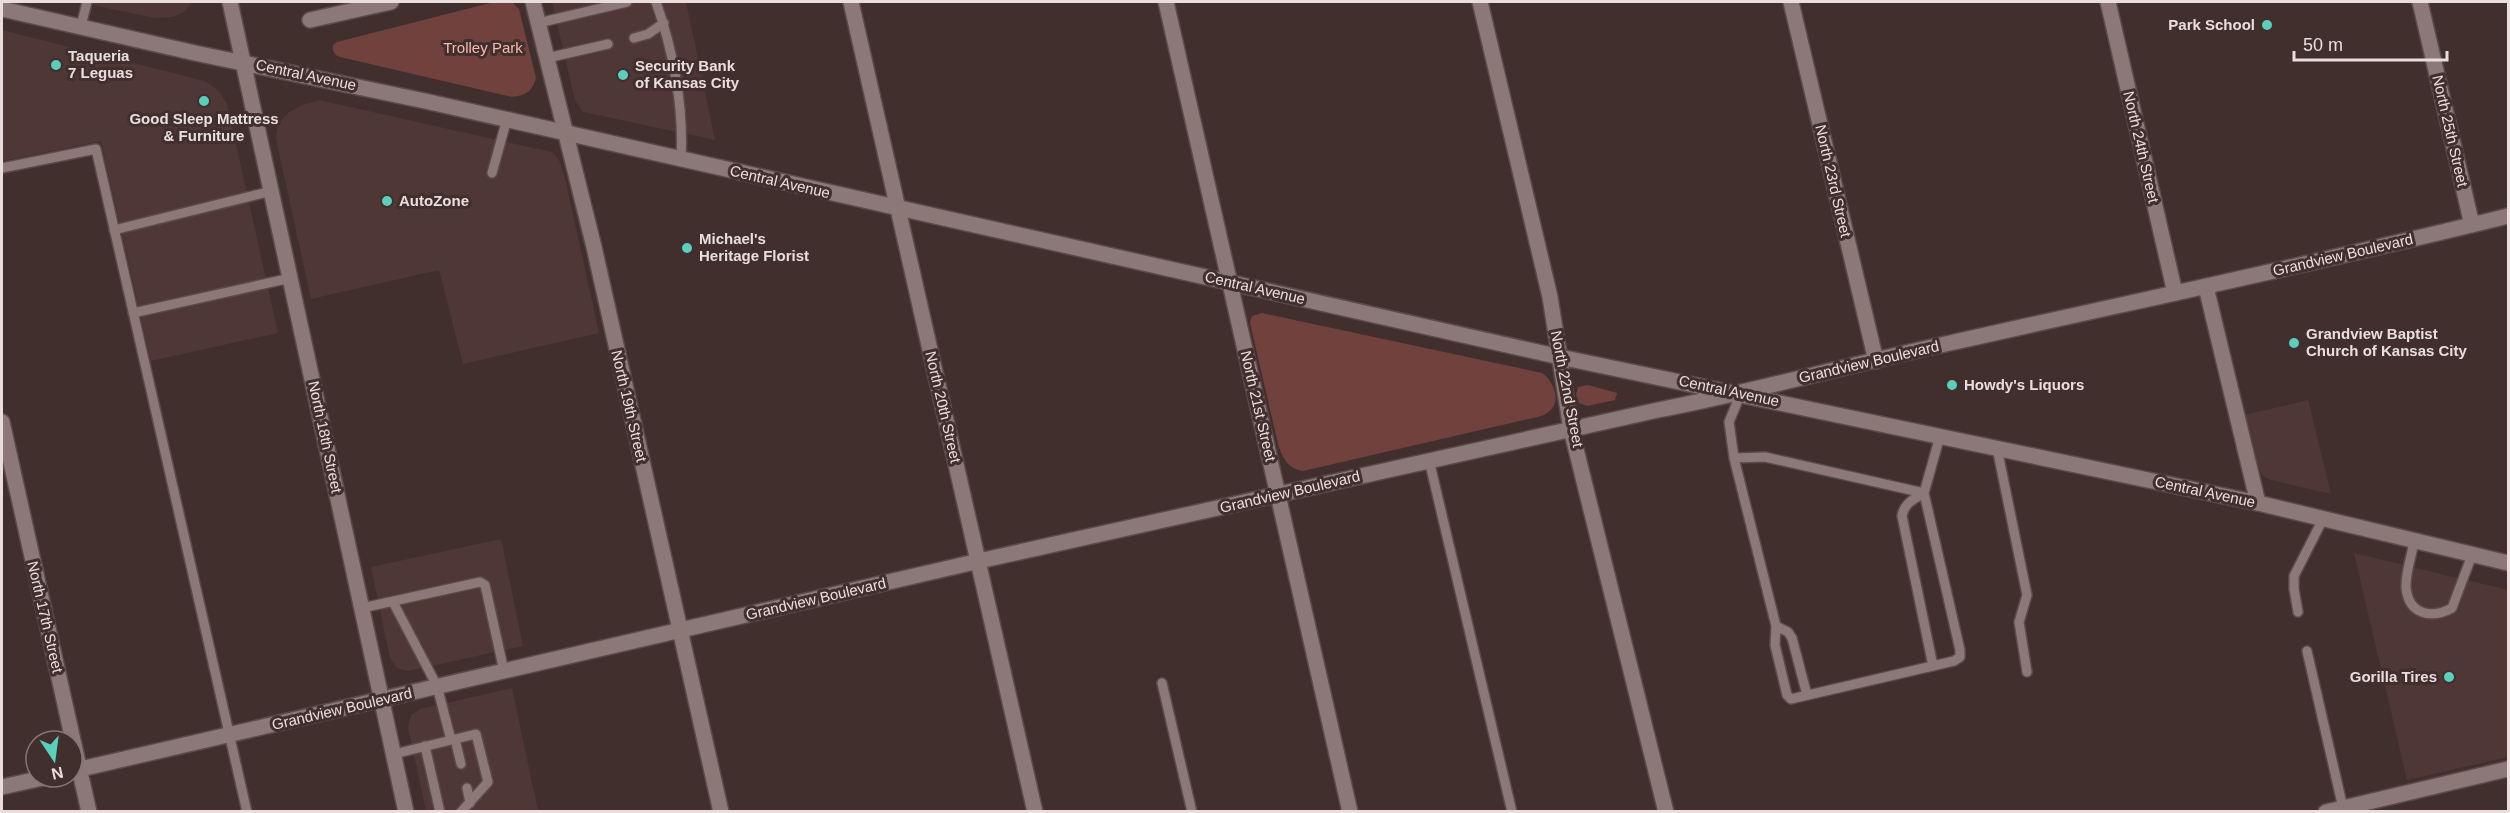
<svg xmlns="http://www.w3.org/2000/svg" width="2510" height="813" viewBox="0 0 2510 813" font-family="Helvetica,sans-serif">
<rect width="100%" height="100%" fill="#412f2e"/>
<path fill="#4f3735" d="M79 2H192L184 12 173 17 154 18Z
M552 2H686L715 140 583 112 575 100Z
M2 30 205 81 219 91 227 104 278 333 151 361 101 141 2 161Z
M319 100 552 152 559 160 564 174 599 333 463 364 439 270 311 299 276 139 278 123 288 113 300 106Z
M2308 400 2331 494 2271 480 2263 476 2257 466 2245 415Z
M501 539 523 646 408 671 397 668 390 658 371 567Z
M2354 553 2508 590V757L2407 780Z
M512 688 538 811H426L408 727 411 715 420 709Z"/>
<path fill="#71413d" d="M494 2H512L519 9 536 78C532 92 526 95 512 97L340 57C334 55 332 50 333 45L337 42Z
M1262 313 1542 373C1554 381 1563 403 1547 413 1543 416 1537 417 1533 418L1303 471C1288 468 1285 461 1279 448L1250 323 1252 316Z
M1588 385 1617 393 1615 400 1587 406 1579 403 1576 395 1578 387Z"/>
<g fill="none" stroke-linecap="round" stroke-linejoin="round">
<defs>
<path id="lane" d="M656 2C673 50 684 107 681 159
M538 23 627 2
M81 26 87 2
M634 38 648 34 664 23
M547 58 608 44
M2 168 96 149 247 812
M492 173 507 119
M114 230 272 191
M133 313 291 278
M1741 393 1729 422 1734 458 1765 457 1924 493 1940 436
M1997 448 2027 595 2019 622 2027 672
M1734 458 1776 626 1775 645 1787 695 1791 699 1954 661 1960 657V650L1924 493C1914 499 1904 503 1902 516L1933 666
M1429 460 1512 812
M2414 541C2412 555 2405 574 2406 588 2409 615 2432 619 2452 608L2472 555
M393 602 437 686 451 740
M362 608 480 582 485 585 504 671
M2298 612 2294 589V576L2323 519
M1776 626 1788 632 1792 638 1807 695
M2307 651 2343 808
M1162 683 1192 812
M455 739 461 764
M425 746 440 812
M394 754 476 734 488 782 461 812
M467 788 470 803"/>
<path id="street" d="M533 2 594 247 721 812
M851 2 1035 812
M1166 2 1350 812
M1480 2 1550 297 1571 429 1666 812
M1791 2 1876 361
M2108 2 2175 293
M2420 2 2472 225
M310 20 391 2
M2206 287 2258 503
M2 422 89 812
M72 771 979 561 1658 410C1756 391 1852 364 1950 343 2136 301 2323 262 2508 216
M2 787 47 777
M2326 812 2508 769"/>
<path id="secondary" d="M230 2 406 812
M2 9 195 53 425 101 1560 357 2258 503 2508 563"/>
</defs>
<use href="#lane" stroke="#5a4b4a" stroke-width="12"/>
<use href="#street" stroke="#5a4b4a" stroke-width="18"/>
<use href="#secondary" stroke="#5a4b4a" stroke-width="18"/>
<use href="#lane" stroke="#8c7876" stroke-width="9"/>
<use href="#street" stroke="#8c7876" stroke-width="15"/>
<use href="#secondary" stroke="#8c7876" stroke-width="15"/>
</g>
<g fill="#5bcebc" stroke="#412f2e" stroke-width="2">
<circle cx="2267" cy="25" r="6"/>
<circle cx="56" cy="65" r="6"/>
<circle cx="623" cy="75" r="6"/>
<circle cx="204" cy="101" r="6"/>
<circle cx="387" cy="201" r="6"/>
<circle cx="687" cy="248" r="6"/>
<circle cx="2294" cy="343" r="6"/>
<circle cx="1952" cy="385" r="6"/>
<circle cx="2449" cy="677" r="6"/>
</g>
<g text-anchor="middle" stroke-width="6" stroke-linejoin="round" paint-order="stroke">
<g font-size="15" font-weight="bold" fill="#eadedd" stroke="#412f2e" text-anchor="start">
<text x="2255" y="30" text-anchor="end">Park School</text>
<text x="68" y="61">Taqueria<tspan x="68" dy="17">7 Leguas</tspan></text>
<text x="635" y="71">Security Bank<tspan x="635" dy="17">of Kansas City</tspan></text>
<text x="204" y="124" text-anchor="middle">Good Sleep Mattress<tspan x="204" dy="17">&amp; Furniture</tspan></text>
<text x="399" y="206">AutoZone</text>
<text x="699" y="244">Michael's<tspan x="699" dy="17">Heritage Florist</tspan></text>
<text x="2306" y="339">Grandview Baptist<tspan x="2306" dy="17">Church of Kansas City</tspan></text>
<text x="1964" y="390">Howdy's Liquors</text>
<text x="2437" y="682" text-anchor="end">Gorilla Tires</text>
</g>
<g font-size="15" fill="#fbb8b2" stroke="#412f2e">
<text x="483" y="53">Trolley Park</text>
</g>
<g font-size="15" fill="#eadedd" stroke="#412f2e">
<text transform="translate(306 75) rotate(12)" y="5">Central Avenue</text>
<text transform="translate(2450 131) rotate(77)" y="5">North 25th Street</text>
<text transform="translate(2141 147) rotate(77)" y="5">North 24th Street</text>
<text transform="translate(1833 181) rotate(77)" y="5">North 23rd Street</text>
<text transform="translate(780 182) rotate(13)" y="5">Central Avenue</text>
<text transform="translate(2343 255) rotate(-13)" y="5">Grandview Boulevard</text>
<text transform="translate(1255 288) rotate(13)" y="5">Central Avenue</text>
<text transform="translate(1869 362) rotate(-13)" y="5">Grandview Boulevard</text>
<text transform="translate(1567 389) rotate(79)" y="5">North 22nd Street</text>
<text transform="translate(1729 391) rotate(12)" y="5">Central Avenue</text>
<text transform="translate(629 406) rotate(77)" y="5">North 19th Street</text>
<text transform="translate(1258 406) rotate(77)" y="5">North 21st Street</text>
<text transform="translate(943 407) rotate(77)" y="5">North 20th Street</text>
<text transform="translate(325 437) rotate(78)" y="5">North 18th Street</text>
<text transform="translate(1290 492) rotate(-13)" y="5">Grandview Boulevard</text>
<text transform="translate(2205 492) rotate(12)" y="5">Central Avenue</text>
<text transform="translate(816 599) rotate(-13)" y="5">Grandview Boulevard</text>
<text transform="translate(45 617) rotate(77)" y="5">North 17th Street</text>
<text transform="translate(342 709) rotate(-13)" y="5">Grandview Boulevard</text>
</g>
</g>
<rect width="2510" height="813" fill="none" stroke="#eadedd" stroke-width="6"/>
<g transform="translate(54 759) rotate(167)"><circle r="28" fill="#412f2e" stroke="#857574" stroke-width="1.5"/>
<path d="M0-4.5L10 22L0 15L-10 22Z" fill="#5bcebc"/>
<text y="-9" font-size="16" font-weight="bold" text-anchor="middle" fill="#eadedd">N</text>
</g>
<path d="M2294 51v9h153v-9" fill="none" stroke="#eadedd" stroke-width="3"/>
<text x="2303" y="51" font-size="18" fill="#eadedd" stroke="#412f2e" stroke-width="4.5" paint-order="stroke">50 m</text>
</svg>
